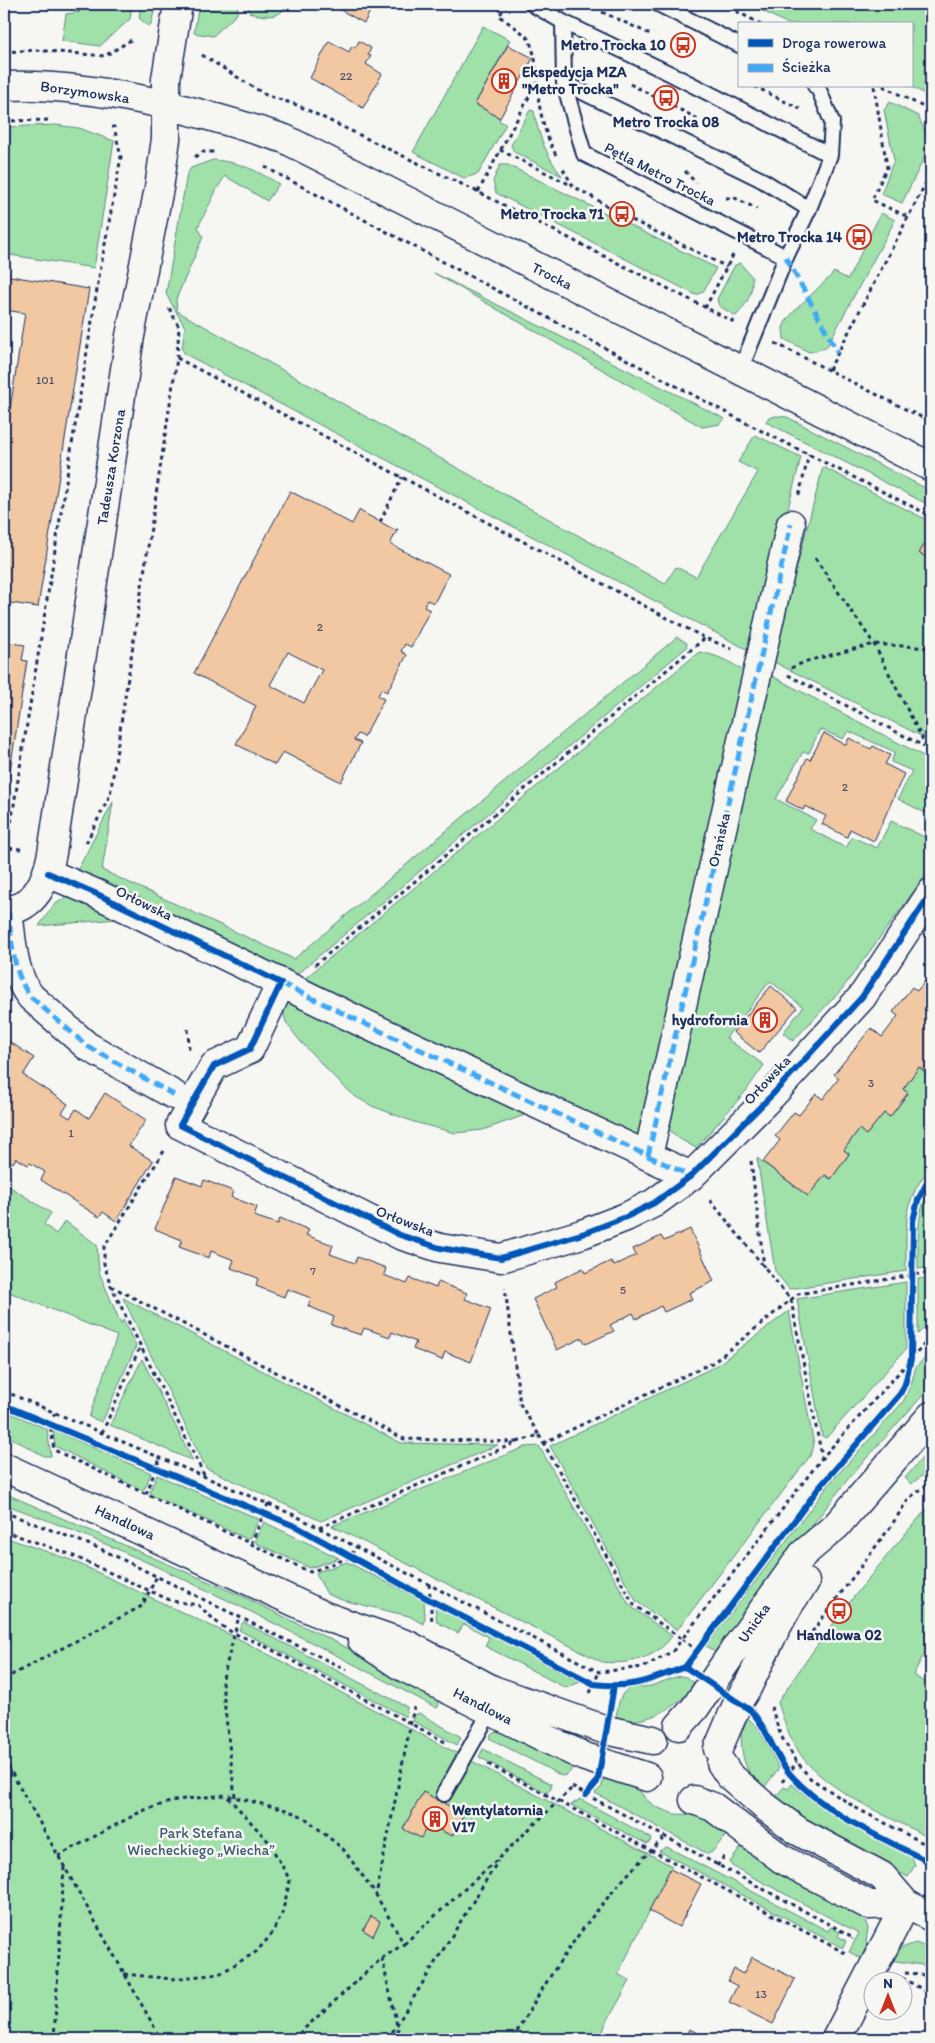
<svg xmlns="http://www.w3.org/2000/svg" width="935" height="2043" viewBox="0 0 935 2043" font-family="Itim,sans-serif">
<rect width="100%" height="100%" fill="#f6f6f2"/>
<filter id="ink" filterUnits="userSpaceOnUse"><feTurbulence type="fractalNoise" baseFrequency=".02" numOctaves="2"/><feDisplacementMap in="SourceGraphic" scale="10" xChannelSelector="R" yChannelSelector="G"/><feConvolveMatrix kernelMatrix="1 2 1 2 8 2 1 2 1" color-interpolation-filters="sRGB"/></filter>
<g filter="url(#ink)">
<path fill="#a0e1aa" stroke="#5e8884" d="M87 4H132L130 19 100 46 62 41 66 14 79 12Z
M141 4H156L151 24 148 26 139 18Z
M199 4H238L237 14 213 36 194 33Z
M246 4H288C280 19 265 17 250 13Z
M749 4H931V97L910 86 911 24H788Z
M483 26 510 40 475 104 500 118 499 121 506 124 478 174 464 178 413 152Z
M890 102 918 116 931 144 902 203 881 194 894 160 884 110Z
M530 110 534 111C538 135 547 157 562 176L514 152 511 145Z
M55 125 79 128 114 141 94 268 4 254V127Z
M213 160C241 162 255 170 279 184L267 201 225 176 217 189 198 227 203 237 176 299 177 311 665 584 676 567 696 577 758 472 738 462 755 435 801 457 752 652 185 354 182 349 185 327 166 294 187 174 191 168Z
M500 165H508L716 268 703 292 696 295 496 193 493 181Z
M881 213 895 220 826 348 809 352 784 339C784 336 783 331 783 328 787 313 823 286 834 272L848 279Z
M740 263 752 277C753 295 747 303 736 316L719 306 717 299 735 265Z
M434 273 725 419 720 424 702 427Z
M776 416 787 417 931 491V506L766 422 768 418Z
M823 467 931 522V741L772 661Z
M677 637 687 643 686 648 296 975 77 871 113 802 102 870 294 959Z
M699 652C715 654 737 664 749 676L639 1144 297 985Z
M770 675 931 760V816L898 799 912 771 891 762 895 752 848 731 843 739 820 729 809 753 803 752 776 799 816 820 810 829 846 848 852 837 877 848 891 821 931 840V868L842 989 793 1041 783 1033 803 1007 770 981 726 1038 764 1065 746 1091 696 1148 680 1139 669 1130 668 1117Z
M69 895 117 919 39 926 54 905Z
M291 997 536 1111 483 1130 455 1133 414 1122 372 1106 356 1097 340 1083 300 1041 287 1024 284 1016 285 1008Z
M931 1066V1164L916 1188 908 1208 906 1231V1271L789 1289 775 1271 757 1158 808 1196 825 1175 831 1179 849 1154 844 1150 859 1129 866 1135 884 1113 890 1117 908 1093 903 1089 919 1067 926 1072Z
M4 1183 51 1213 44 1224 56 1234 65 1221 97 1245 99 1272 121 1324 123 1320 136 1346 102 1422 89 1417 117 1336 4 1290Z
M931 1186V1267L918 1269C918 1240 916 1212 931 1186Z
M931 1277V1327L928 1331 924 1328 918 1334V1279Z
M906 1282V1349L826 1438 822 1436 797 1299Z
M123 1298 401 1443 498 1445 321 1521 206 1468Z
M789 1311 814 1445 810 1456 677 1630 636 1601 550 1446 716 1366Z
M931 1351V1386L848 1479 715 1652 706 1646 831 1482 903 1402 911 1385 916 1367Z
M142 1359 193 1461 110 1425Z
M8 1412 47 1429 51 1456H44L4 1434V1413Z
M53 1430 151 1473 145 1488 141 1490 55 1446Z
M539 1446 630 1606 672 1636C656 1659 628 1665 602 1662L332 1526 525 1447Z
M931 1448V1469L911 1484 905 1478Z
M157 1475 259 1519 250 1537 247 1539 151 1495 150 1491Z
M4 1493 244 1597 435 1691 439 1705 437 1708C296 1634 154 1558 4 1504Z
M931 1504V1641L913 1675 931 1686V1839C891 1817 843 1799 810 1766 793 1749 785 1725 778 1702 824 1632 876 1567 931 1504Z
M264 1522 339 1558 310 1568 256 1543 255 1540Z
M4 1537 71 1560 237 1638 672 1866 618 1974 630 1981 605 2025 601 2039H4Z
M347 1562 424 1601 425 1618 423 1624 409 1616 342 1600 327 1594 316 1574 317 1572Z
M435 1606 580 1682 566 1688 485 1646 489 1637 464 1624 458 1633 437 1622Z
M243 1622 407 1707 406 1717 239 1630Z
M680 1676 686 1677 696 1684C679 1706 645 1728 616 1717 619 1704 619 1689 635 1687 640 1687 646 1687 651 1686 661 1683 670 1678 680 1676Z
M419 1713 461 1737 457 1745 413 1721 415 1715Z
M745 1715 759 1729 779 1768 763 1789C741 1773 737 1738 745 1715Z
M506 1728 573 1763C572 1771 570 1774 562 1776L489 1738 492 1733Z
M483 1749 551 1784V1789L547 1793 479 1757Z
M606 1773 632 1782 648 1801 656 1807 674 1814 701 1815 728 1833 712 1852 708 1854 595 1793 601 1788Z
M792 1784C827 1816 870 1835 912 1857L915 1865 908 1877 804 1822 778 1802 780 1799 776 1796 784 1787 788 1789Z
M580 1799 651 1838 650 1842 647 1844 571 1805Z
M743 1845 863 1916 868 1928 866 1942 868 1943 861 1958 849 1952 859 1933 732 1866 730 1862Z
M667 1847 828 1931 831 1927 840 1932 838 1936 846 1941 843 1948 659 1851Z
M916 1943 931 1949V1970L922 1965 890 1960 901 1948Z"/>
<path fill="#f1c8a1" stroke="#1b2f5e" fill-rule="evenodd" d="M63 4H87L79 12Z
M339 4H374L364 23 337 8Z
M329 41 349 52 352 46 355 48 359 41 371 48 368 55 371 56 366 64 382 74 363 108 310 78Z
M508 45 533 58 500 118 475 104Z
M4 275 89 289 38 607 4 602V447L25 313 4 310Z
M290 491 352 524 360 509V511L395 530 398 529 390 544 449 574 434 603 427 600 424 607 430 610 411 647 405 644 401 651 407 655 387 692 381 689 378 696 384 699 364 737 358 734 354 740 361 743 341 782 283 752 275 765 236 744 256 706 194 673ZM288 652 322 670 304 703 270 685Z
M924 545 931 548V560L919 553Z
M4 642 25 645 22 660 27 661 4 809Z
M824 733 846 745 849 738 871 749 873 746 890 755 885 764 904 774 874 841 850 829 847 837 822 824 826 816 805 806 803 810 786 801 807 758 810 760Z
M931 974V1066L926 1073 919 1067 903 1089 908 1093 890 1117 884 1113 866 1135 859 1129 844 1150 849 1154 831 1179 825 1175 808 1196 763 1162 780 1140 775 1136 794 1112 799 1115 816 1094 823 1099 839 1078 834 1074 871 1028 882 1037 898 1016 893 1012 912 987 917 991Z
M771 986 797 1008 759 1053 733 1032Z
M4 1038 34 1058 23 1075 68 1104 62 1113 70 1118 76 1109 89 1118 105 1093 146 1120 129 1146 153 1161 116 1221 103 1212 99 1217 41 1180 45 1172 30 1163 28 1165 16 1158 13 1163 4 1157Z
M176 1176 202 1186 204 1180 233 1191 231 1197 257 1207 254 1216 278 1224 280 1218 309 1230 306 1235 333 1245 330 1254 355 1263 357 1257 386 1268 384 1275 407 1284 410 1278 436 1288 438 1282 467 1293 465 1299 491 1309 471 1362 445 1352 442 1360 413 1349 416 1342 392 1332 390 1337 364 1328 361 1335 331 1325 334 1317 308 1306 311 1298 287 1289 284 1297 256 1286 258 1278 231 1268 234 1260 211 1251 209 1258 179 1247 182 1240 155 1229Z
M690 1229 714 1281 689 1293 692 1299 664 1312 661 1306 636 1319 633 1313 610 1325 614 1331 586 1344 582 1338 557 1350 533 1299 557 1287 555 1282 583 1268 585 1273 611 1261 614 1266 636 1255 633 1249 661 1236 664 1241Z
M423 1792 464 1814 452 1836 428 1824 421 1838 403 1829Z
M670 1869 701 1884 679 1927 649 1911Z
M371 1916 380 1921 373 1936 363 1930Z
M752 1957 795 1979 773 2024 729 2002 737 1986 728 1981 734 1969 743 1974Z
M689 2029 711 2039H684Z"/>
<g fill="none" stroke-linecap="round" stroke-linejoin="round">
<defs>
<path id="service" d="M532 4 563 22 671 74 830 155
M658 4 739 45
M563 22 564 83 584 154 786 257
M564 83 762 180 809 209
M740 371 786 257 809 209 830 155 832 122 819 90 815 86
M444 1794 491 1710"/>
<path id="minor" d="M48 873 97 894 281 983 250 1049 214 1066 180 1125 400 1235 440 1248 501 1258 582 1234 626 1217 654 1203 691 1176 773 1094 862 997 931 893
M4 911C35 909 47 880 52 853L130 336 159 188 166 139V79L178 4
M8 911C12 939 12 974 31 997L87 1046 174 1095
M281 983 363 1023 691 1176
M648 1156 791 524
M836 2039 906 1904"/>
<path id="tertiary" d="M4 86C96 82 198 111 285 139L931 467
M4 1467 327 1617 408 1645 493 1690 606 1730 653 1740
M362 1640 401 1666 553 1742 585 1757 647 1777
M679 1726 695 1708 733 1652 803 1554 836 1526 931 1416
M718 1749 738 1702 748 1686 775 1630 790 1603 805 1582
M721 1763 729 1775 763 1805 798 1831 882 1876 906 1904 931 1917
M694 1800 713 1807 782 1859 869 1905 906 1904"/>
</defs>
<use href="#service" stroke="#1b2f5e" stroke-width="18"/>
<use href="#minor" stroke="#1b2f5e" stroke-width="31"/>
<use href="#tertiary" stroke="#1b2f5e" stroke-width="31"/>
<path stroke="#1b2f5e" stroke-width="3" stroke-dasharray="4 4" stroke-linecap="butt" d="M507 4 499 16C507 22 525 33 529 40 535 53 537 68 537 81 538 107 544 133 556 155
M722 4 761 24
M602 12 650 34
M4 52 34 50 105 56 131 40
M202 55 266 95 297 105 478 192 734 322
M630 84 700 120
M754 86 800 109
M874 86 887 167 872 200 908 217
M883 86 931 111
M4 121 51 120
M500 150 571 185
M195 157 202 152H217
M265 167 742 421 931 516
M563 169 573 186 630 219 727 267
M685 171 696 183
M478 192 537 82
M726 198H735L757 209
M705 308 733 255
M775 343 931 422
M177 358 705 638 732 649
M829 370 931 173
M799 495 809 454
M380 522 402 477
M815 558 874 644 927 748
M791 668 807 661 874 644 931 648
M788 675 931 750
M86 843 110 795 177 358 179 327 168 306
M21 849 7 848 99 277 121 157 114 127H112
M4 870 7 848
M315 965 705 638
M188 1029 189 1049
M164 1151 104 1247V1264L111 1286 205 1477
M751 1161 764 1267
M710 1200 791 1300 822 1457
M111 1286 404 1439 517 1442
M4 1391 294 1515 599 1672 644 1667 673 1651 682 1639 698 1652
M55 1413 50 1424 54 1450 310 1572 351 1557 355 1547
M102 1433 140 1347
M539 1435 634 1605 682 1639 822 1458 931 1337
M543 1443 714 1362 798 1294 931 1272
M146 1494 160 1458
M4 1512 101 1549 347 1670
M319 1528 517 1442 539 1435 520 1404 505 1288
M4 1531 69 1554 172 1601 198 1605 219 1624 233 1633 261 1644 447 1743
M251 1544 268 1504
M429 1584 432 1622
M812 1632 891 1526 909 1498 931 1482
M4 1679 142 1606 157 1576
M590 1693 599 1672
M771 1707 781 1736 797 1762 810 1778 856 1808 931 1847
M4 1759 161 2039
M488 1764 847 1954
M782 1782 797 1762
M572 1787 853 1937 852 1939
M235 1797 222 1682 239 1616
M58 1856 142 1811 176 1800 226 1795 286 1810 304 1817 343 1849 376 1894
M717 1866 726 1854
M404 1944 500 1857 572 1788
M382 1958 400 2039
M905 1973 921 1974 931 1979
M124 1974 172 1979 219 1974 256 1952 271 1935 282 1914 290 1880 268 1841 226 1795
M902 1978 931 1994
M54 2039 64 1867
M293 2039 382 1958 404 1944 376 1895 414 1707
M388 2039 498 1861
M513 2039C554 1965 602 1895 665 1837"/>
<use href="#service" stroke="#f6f6f2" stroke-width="14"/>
<use href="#minor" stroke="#f6f6f2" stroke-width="28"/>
<use href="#tertiary" stroke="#f6f6f2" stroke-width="28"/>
<path stroke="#3fa9f5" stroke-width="5" stroke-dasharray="10 5" stroke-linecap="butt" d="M786 257 838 353
M8 911C12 939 12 974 31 997L87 1046 174 1095
M281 983 363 1023 691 1176
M648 1156 791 524"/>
<defs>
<path id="cycleway" d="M48 873 97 894 281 983 250 1049 214 1066 180 1125 400 1235 440 1248 501 1258 582 1234 626 1217 654 1203 691 1176 773 1094 862 997 931 893
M4 1405 297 1527 430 1600 594 1684C634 1689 649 1680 685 1667L750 1710C768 1728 773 1754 790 1774 826 1815 883 1838 931 1863
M685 1667 818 1489 900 1394 905 1384 911 1359 913 1221 918 1200 931 1175
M586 1795 597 1782 599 1774 614 1686"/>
</defs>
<use href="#cycleway" stroke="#f6f6f2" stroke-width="9"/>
<use href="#cycleway" stroke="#0057b8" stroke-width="6"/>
</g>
</g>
<defs>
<symbol id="bus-ring" viewBox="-11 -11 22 22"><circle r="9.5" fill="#f6f6f2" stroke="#c8321e" stroke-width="1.5"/><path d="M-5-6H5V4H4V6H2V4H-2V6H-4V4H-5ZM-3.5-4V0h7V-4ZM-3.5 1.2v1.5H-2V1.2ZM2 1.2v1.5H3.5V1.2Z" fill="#c8321e"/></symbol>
<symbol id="building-ring" viewBox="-11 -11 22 22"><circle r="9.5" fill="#f6f6f2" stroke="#c8321e" stroke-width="1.5"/><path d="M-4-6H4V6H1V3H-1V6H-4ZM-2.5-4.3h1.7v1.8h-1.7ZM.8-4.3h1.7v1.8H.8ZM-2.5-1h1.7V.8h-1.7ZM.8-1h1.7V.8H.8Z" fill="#c8321e"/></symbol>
</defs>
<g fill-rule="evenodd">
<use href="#bus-ring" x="669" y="31" width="28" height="28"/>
<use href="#building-ring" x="490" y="67" width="28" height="28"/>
<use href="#bus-ring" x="652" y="84" width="28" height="28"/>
<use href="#bus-ring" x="608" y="200" width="28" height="28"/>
<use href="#bus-ring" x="845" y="223" width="28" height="28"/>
<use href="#building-ring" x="751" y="1006" width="28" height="28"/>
<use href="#bus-ring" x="825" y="1597" width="28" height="28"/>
<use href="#building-ring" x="421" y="1805" width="28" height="28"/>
</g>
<g text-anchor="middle" stroke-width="5" stroke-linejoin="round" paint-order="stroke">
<g font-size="12" fill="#50556f">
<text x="346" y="80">22</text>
<text x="45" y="384">101</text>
<text x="320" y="631">2</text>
<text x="845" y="791">2</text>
<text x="871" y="1087">3</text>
<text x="71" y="1137">1</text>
<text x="313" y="1275">7</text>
<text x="623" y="1294">5</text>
<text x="761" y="1998">13</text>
</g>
<g font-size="15" font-weight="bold" fill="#1b2f5e" stroke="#f6f6f2" text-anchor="end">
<text x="666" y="50">Metro Trocka 10</text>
<text x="522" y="77" text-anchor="start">Ekspedycja MZA<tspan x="522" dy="17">"Metro Trocka"</tspan></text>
<text x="666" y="127" text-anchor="middle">Metro Trocka 08</text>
<text x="604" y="219">Metro Trocka 71</text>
<text x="842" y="242">Metro Trocka 14</text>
<text x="748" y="1025">hydrofornia</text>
<text x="839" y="1640" text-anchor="middle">Handlowa 02</text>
<text x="452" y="1815" text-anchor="start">Wentylatornia<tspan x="452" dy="17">V17</tspan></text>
</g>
<g font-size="15" fill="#1b2f5e" stroke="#f6f6f2">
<text transform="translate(85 92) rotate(8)" y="5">Borzymowska</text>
<text transform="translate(660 174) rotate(27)" y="5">Pętla Metro Trocka</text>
<text transform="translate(552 276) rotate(27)" y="5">Trocka</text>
<text transform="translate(111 467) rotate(-81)" y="5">Tadeusza Korzona</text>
<text transform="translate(719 840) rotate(-77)" y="5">Orańska</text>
<text transform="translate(144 903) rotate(26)" y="5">Orłowska</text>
<text transform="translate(767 1080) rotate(-47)" y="5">Orłowska</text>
<text transform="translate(405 1221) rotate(21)" y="5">Orłowska</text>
<text transform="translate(125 1522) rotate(25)" y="5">Handlowa</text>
<text transform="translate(754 1623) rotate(-55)" y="5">Unicka</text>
<text transform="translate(483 1706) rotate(27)" y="5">Handlowa</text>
</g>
<g font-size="15" fill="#3c5c71" stroke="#f6f6f2">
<text x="201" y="1838">Park Stefana<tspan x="201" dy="17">Wiecheckiego „Wiecha”</tspan></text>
</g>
</g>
<rect width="935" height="2043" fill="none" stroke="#f6f6f2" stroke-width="20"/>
<rect x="10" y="10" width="915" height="2023" fill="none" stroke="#1b2f5e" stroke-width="2" filter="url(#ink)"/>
<rect x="738" y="22" width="175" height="65" fill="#f6f6f2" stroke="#9ea6b7"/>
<rect x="748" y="39" width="25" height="8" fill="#0057b8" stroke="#9ea6b7"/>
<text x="782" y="48" font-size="15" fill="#1b2f5e">Droga rowerowa</text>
<rect x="748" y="64" width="25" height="8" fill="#3fa9f5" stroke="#9ea6b7"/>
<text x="782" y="72" font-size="15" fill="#1b2f5e">Ścieżka</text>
<g transform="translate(888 1996)"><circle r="24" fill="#f6f6f2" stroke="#9ea6b7"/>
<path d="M0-4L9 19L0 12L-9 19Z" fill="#c8321e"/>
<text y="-8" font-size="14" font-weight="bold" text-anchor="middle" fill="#1b2f5e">N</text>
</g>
</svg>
